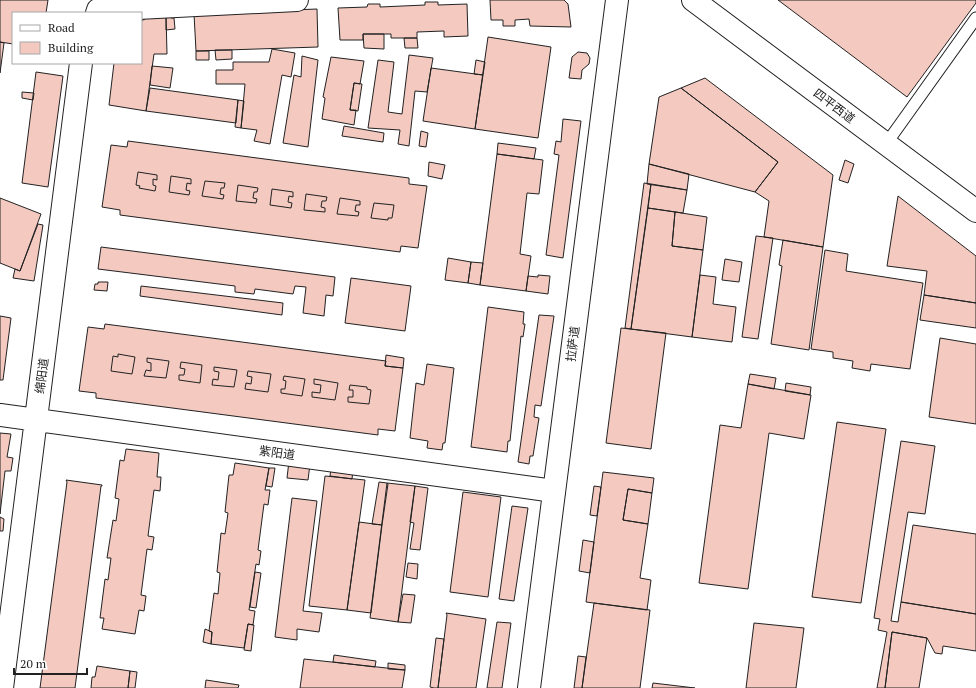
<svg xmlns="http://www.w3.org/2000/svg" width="976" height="688" viewBox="0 0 976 688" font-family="'PT Serif','Noto Sans SC',serif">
<rect width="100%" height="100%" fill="#fff"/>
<path fill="#f3c9c0" stroke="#222" d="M0 0H48L46 13H13V44L0 42Z
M490 0H564L568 4 571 27 530 26 529 19 515 20V26H503V20H491Z
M778 0H976V3L907 97Z
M425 2H438V5L467 4 468 36 444 37V31L417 32V38H391V34H363V40H340L338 8 367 7 368 4H380V7L425 5Z
M317 9 318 47 196 51 194 14Z
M166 15H171V18H174L175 29 166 30Z
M166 15 167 54H154L146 111 109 105 114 63H141V21L145 19V16Z
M363 34H384V49L364 48Z
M488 37 551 47 538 138 475 129Z
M404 38H417L418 48H405Z
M0 42 4 43 0 73Z
M272 49 295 53 291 77 282 75 270 144 254 141 257 130 241 128 245 84H216V70H233V62H269Z
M215 50H232V59L216 60Z
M196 51H209V60H196Z
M578 52 587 53 590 58 589 64 582 70 581 79 569 78 572 57Z
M409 55 433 58 427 92 415 91 409 146 398 144 400 130 368 128 378 60 394 62 388 112 402 114Z
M302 56 318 60 308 147 283 143 294 75 301 77Z
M331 57 364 61 360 84 354 83 350 110H356L354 125 322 119 325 98 323 97Z
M476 60 485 62 483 75 474 74Z
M152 66 173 68 170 88 150 85Z
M431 68 483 75 475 129 423 121Z
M36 72 63 76 48 187 22 183Z
M705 78 833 175 823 247 764 237 769 201 755 192 778 162 681 88Z
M354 83 362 84 358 111 350 110Z
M150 88 238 100 236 123 146 111Z
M681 88 778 162 755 192 649 164 659 97Z
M22 92 34 93 33 100 22 98Z
M238 100 244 101 241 128 235 127Z
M563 119 581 121 563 258 546 255 559 155 554 154 556 141 561 142Z
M344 126 384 133 383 142 342 136Z
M421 131 428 133 426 147 419 146Z
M128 141 409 178V184L427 186 418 248 401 246 400 252 120 215V210L102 207 111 145 127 147Z
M498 143 536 148 534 159 497 154Z
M497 154 543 160 539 194 527 193 520 254 531 256 526 291 480 285Z
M845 160 854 164 848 183 839 180Z
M429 162 445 165 442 179 428 176Z
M649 164 689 174 687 190 647 184Z
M138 172 157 175V180L153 179V185L156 186 155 191 139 188 140 186 136 185Z
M171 176 191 179V184L187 183 186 190 190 191 189 195 169 192Z
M205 181 225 183 224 188H221L220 194 224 195 223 199 202 196Z
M644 183 651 184 631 329 625 328Z
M651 184 687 190 683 213 648 208Z
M238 185 258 188 257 192H254L253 198 257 199 256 203 236 201Z
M272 189 293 192V197L289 196 288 202 292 203 291 208 270 205Z
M306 194 327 197 326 201H322L321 207 325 208V212L304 210Z
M898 196 976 256V303L924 295 927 271 887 266Z
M0 198 41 214 20 271 0 263Z
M340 198 360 201V205H356L355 211 359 212 358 216 337 214Z
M374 203 394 205 392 218H388V220L371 218Z
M648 208 675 212 672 246 703 250 692 337 631 329Z
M675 212 707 217 703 250 672 246Z
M38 224 43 225 34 281 13 278 15 269 20 271Z
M756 236 773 238 758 339 742 337Z
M783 240 823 247 809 350 771 344 782 266 779 265Z
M101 247 335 277 333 296 326 295 324 316 303 313 306 287 295 286 293 294 255 289 254 294 235 292V286L98 269Z
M825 250 848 254 846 271 923 283 910 369 871 364 870 371 852 368 853 361 833 358V352L811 349Z
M448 258 471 262 468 283 445 280Z
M725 259 742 262 739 282 722 280Z
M471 262 483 263 480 285 468 283Z
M538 275 550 276 548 294 526 291 528 276 538 277Z
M700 275 716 277 713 304 736 307 732 342 692 337Z
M351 278 411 286 405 331 345 323Z
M98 282H108L107 291 94 290 95 284H98Z
M141 286 283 303 282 315 140 296Z
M924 295 976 303V328L920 320Z
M488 307 524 312 523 324H525L523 337 521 336 510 441H508L507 452 471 447Z
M539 315 554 316 541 406 535 405 534 417 539 418 533 456H530L529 464 518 462Z
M0 316 11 318 3 380H0Z
M105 324 386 361 385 366 403 368 395 431 378 429V435L96 398V393L79 391 88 327 104 329Z
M621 328 666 333 651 449 606 443Z
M940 338 976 344V424L929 417Z
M118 354 135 357 132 374 111 371 113 356 118 357Z
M386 355 404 358 403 368 385 366Z
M147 358 169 361 166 378 144 376 146 370 151 371V363L147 362Z
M181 362 202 365 200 383 179 380V375H184L185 369 180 368Z
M427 364 454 368 445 443H443L442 450 427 448 428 441 410 438 416 383 424 385Z
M214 367 237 370 234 387 212 385 213 379 218 380 219 372 214 371Z
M248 371 271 374 268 392 245 389 246 383 251 384 252 377 247 376Z
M750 374 776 378 774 389 748 384Z
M284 376 305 379 302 396 281 393V389H285L286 381 283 380Z
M314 379 338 383 335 400 312 397V392L320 393 321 385 314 384Z
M786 383 811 387 810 395 785 391Z
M748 384 811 395 804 439 769 433 748 589 699 583 720 425 741 428Z
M350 385 367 387V389L371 390 369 404 348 402V397H353V390H349Z
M837 422 886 429 861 603 812 597Z
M0 433 11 434 7 457 13 458 11 471H5L0 514Z
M901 441 935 446 925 514 908 512 891 621 898 622 901 602 976 614V651L943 646 942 654 935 653 927 638 892 632 885 688H877L887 632 878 630 880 619 874 618Z
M126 449 159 453 157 477H161L160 491 154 490 148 536 154 537 152 550 147 549 141 595 146 596 144 611 139 610 135 634 102 629 104 618H100L105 579 108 580 111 558H107L113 520 116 521 119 499 115 498 120 460 124 461Z
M289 461 310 464 308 480 287 478Z
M235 463 269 468 265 490H270L268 505 264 504 258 550 261 551 259 565 256 564 249 610 255 611 253 625 248 624 244 648 211 644 212 632 209 631 214 593 218 594 220 573 217 572 221 533 225 534 228 513 225 512 229 475H233Z
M269 468H275L272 487 266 486Z
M331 468 353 470 352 479 330 476Z
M603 472 654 478 652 493 628 489 623 520 648 524 640 578 651 580 647 610 586 602Z
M325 476 365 480 347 610 309 606Z
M66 480 102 485V486H101L75 688H40L67 482Z
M379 482 387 483 388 484 382 525 372 524Z
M387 483 415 486 398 622 370 618Z
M415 486 428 488 420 550 410 549 414 523 410 522Z
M594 486 601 487 597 516 590 515Z
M628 489 652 493 648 524 623 520Z
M463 492 501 497 488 597 450 592Z
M292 498 317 501 303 611 322 613 319 632 297 629V640L275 637Z
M512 506 528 508 514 601 499 599Z
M0 517 4 519 3 531H0Z
M359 522 382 525 371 613 347 610Z
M913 525 976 534V614L901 602Z
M583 540 594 542 590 573 579 571Z
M408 563 418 564 417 579 406 577Z
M255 572 261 573 256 608 250 607Z
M403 594 415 595 411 623 398 622Z
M594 603 650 610 640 688H582Z
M446 613 486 619 476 688H438L447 615Z
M497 622 511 623 502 688H487Z
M754 623 804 628 796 688H746Z
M248 624 254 625 251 651 244 650Z
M205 629 212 632 211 644 203 642Z
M892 632 927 638 919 688H885Z
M436 638 444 639 438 688H434L430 687Z
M334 655 376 661 375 667 333 662Z
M578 656 586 657 582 688H574Z
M304 659 405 670 402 688H300Z
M388 663 405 665V670L388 669Z
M97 666 130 671 128 688H91L92 677H95Z
M130 671 137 672 135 688H128Z
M206 680 239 685 238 688H205Z
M653 683 695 688H652Z"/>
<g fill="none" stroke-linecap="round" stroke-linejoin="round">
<defs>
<path id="lane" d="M886 144 976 18"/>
<path id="street" d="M97 13 98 10 297 0
M0 415 554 491
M2 688 81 63"/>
<path id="secondary" d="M693 0 976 211
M529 688 617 0"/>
</defs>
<use href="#lane" stroke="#222" stroke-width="13"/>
<use href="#street" stroke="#222" stroke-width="24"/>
<use href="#secondary" stroke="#222" stroke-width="24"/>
<use href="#lane" stroke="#fff" stroke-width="11"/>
<use href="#street" stroke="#fff" stroke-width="22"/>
<use href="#secondary" stroke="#fff" stroke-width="22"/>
</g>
<g text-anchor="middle" stroke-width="3" stroke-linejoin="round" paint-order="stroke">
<g font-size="12" fill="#222" stroke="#fff">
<text transform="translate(834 106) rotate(37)" y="4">四平西道</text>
<text transform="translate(573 344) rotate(-83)" y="4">拉萨道</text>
<text transform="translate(42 376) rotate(-83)" y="4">绵阳道</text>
<text transform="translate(277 453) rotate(8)" y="4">紫阳道</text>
</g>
</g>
<rect x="12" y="12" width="130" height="52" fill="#ffffff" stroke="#a7a7a7"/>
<rect x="20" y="25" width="20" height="6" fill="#ffffff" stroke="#a7a7a7"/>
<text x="48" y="32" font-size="12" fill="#222222">Road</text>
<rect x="20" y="42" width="20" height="12" fill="#f3c9c0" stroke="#a7a7a7"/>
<text x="48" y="52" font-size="12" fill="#222222">Building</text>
<path d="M14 668v6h73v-6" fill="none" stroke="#222222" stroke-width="2"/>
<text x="20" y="668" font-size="12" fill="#222222" stroke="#ffffff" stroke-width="3" paint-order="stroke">20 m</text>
</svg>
